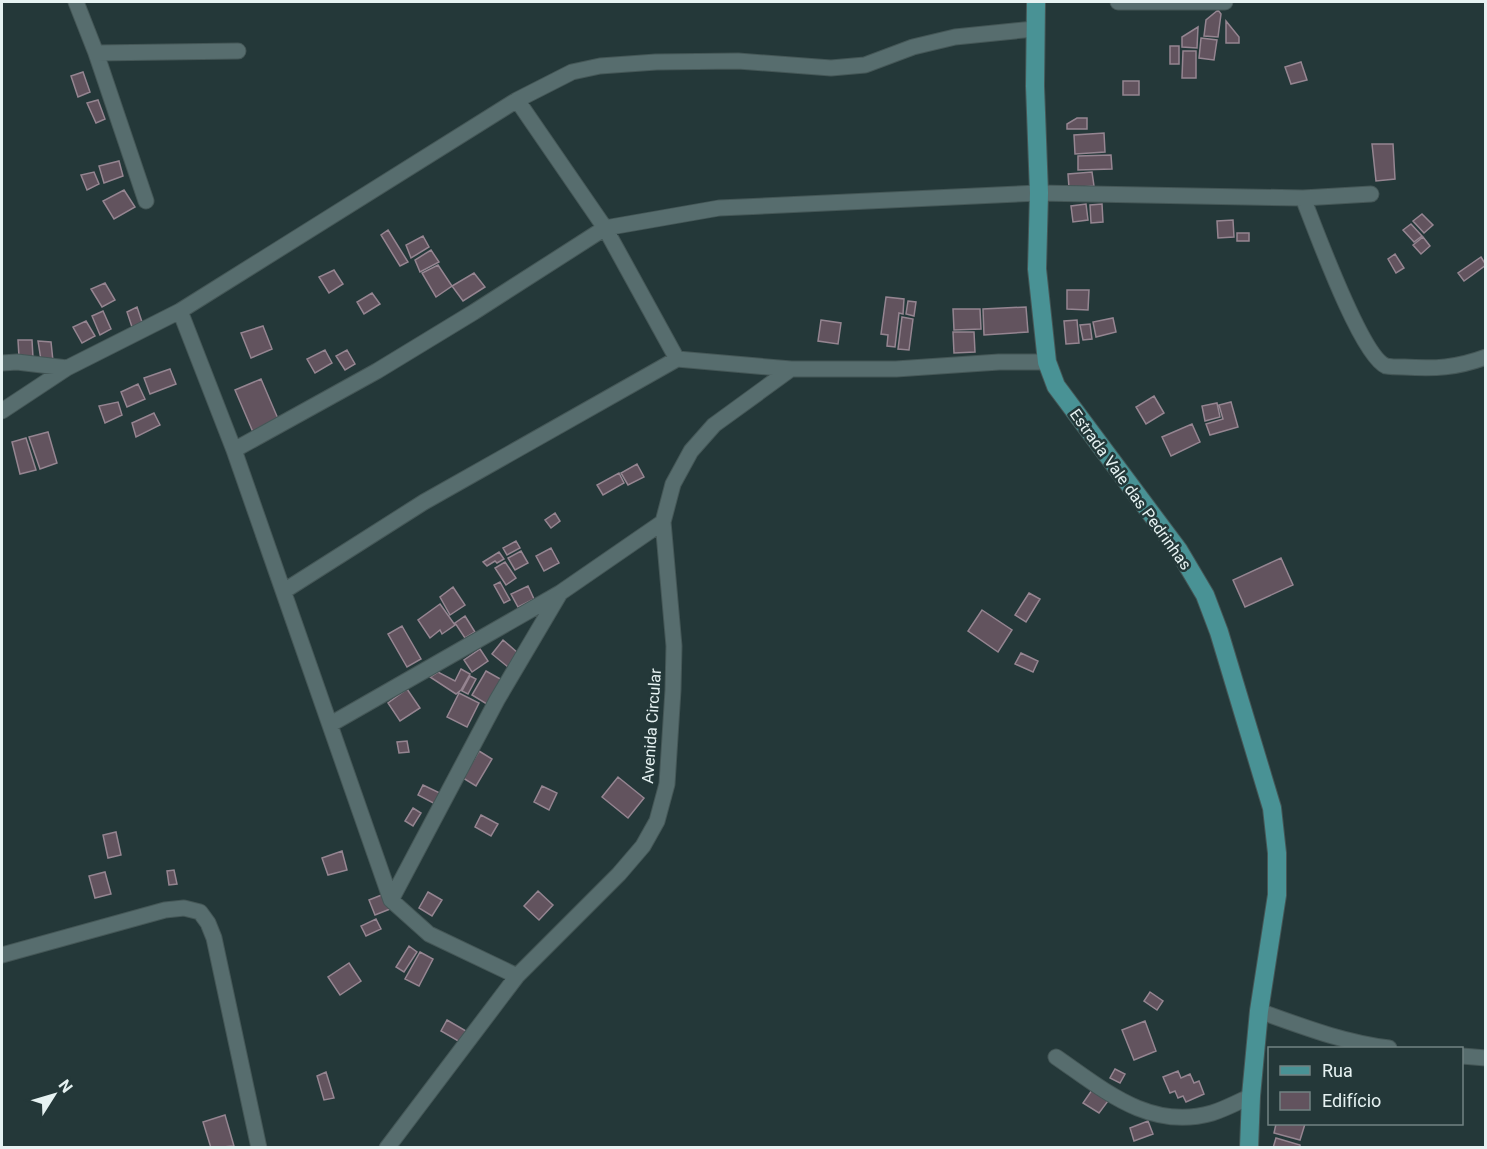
<svg xmlns="http://www.w3.org/2000/svg" width="1487" height="1149" viewBox="0 0 1487 1149" font-family="Roboto,sans-serif">
<rect width="100%" height="100%" fill="#243839"/>
<path fill="#62535e" stroke="#958591" stroke-width="1.5" d="M1218 10 1221 14 1218 37 1204 36 1206 20Z
M1226 21 1239 37V43H1226Z
M1198 27 1197 48 1182 47V37Z
M1201 38 1217 40 1214 60 1199 58Z
M1170 46H1179V64H1170Z
M1183 51H1196V78H1182Z
M1301 62 1307 80 1291 84 1285 67Z
M83 72 90 92 78 97 71 76Z
M1123 81H1139V95H1123Z
M98 100 105 119 96 123 87 103Z
M1077 118H1087V129H1067V124Z
M1104 133 1105 152 1075 154 1074 135Z
M1372 144H1393L1395 179 1376 181Z
M1111 155 1112 169 1078 170V156Z
M119 161 123 176 104 183 99 166Z
M94 172 99 184 87 190 81 175Z
M1092 172 1094 186 1069 188 1068 174Z
M124 190 135 207 114 219 103 201Z
M1086 204 1088 220 1073 222 1071 206Z
M1102 204 1103 222 1091 223 1090 205Z
M1422 214 1433 225 1424 233 1413 221Z
M1233 220 1234 237 1218 238 1217 221Z
M1411 224 1422 236 1414 242 1403 230Z
M388 230 408 262 400 266 381 235Z
M1237 233H1249V241H1237Z
M423 236 429 247 411 258 406 245Z
M1423 237 1430 246 1421 254 1413 245Z
M431 250 439 262 420 272 415 260Z
M1395 254 1404 268 1396 273 1388 259Z
M1481 257 1486 265 1464 281 1458 273Z
M438 265 452 286 436 297 422 273Z
M334 270 343 284 329 293 319 277Z
M474 273 485 287 463 301 452 286Z
M105 283 115 300 102 307 91 289Z
M1067 290H1089L1088 310 1067 309Z
M372 293 380 304 364 314 357 302Z
M886 297 904 299 903 314 899 313 895 347 887 346 888 335 881 334Z
M908 301 916 302 914 316 906 314Z
M137 307 143 325 133 330 127 312Z
M1026 307 1028 332 984 335 983 309Z
M953 309H980L981 329 954 330Z
M103 311 111 329 100 335 92 316Z
M902 317 913 319 909 350 898 349Z
M1113 318 1116 332 1096 337 1093 322Z
M821 320 841 323 838 344 818 341Z
M1077 320 1079 343 1066 344 1064 321Z
M86 321 95 336 82 343 73 327Z
M1090 324 1092 339 1083 340 1080 325Z
M263 326 272 349 251 358 241 333Z
M953 332H974L975 352 954 353Z
M18 340H32L33 358 19 357Z
M38 341 51 342 53 361 41 360Z
M325 350 332 363 315 373 307 359Z
M347 350 355 364 345 370 336 356Z
M170 369 176 384 150 394 144 378Z
M261 379 279 421 253 432 235 390Z
M138 384 145 399 127 407 121 392Z
M1154 396 1164 413 1146 424 1136 407Z
M118 402 122 415 105 423 99 406Z
M1231 402 1238 427 1210 435 1206 424 1223 419 1219 405Z
M1217 403 1220 417 1205 421 1202 406Z
M154 413 160 425 136 437 132 423Z
M1192 424 1200 442 1171 456 1162 437Z
M48 432 57 463 40 469 29 437Z
M26 438 36 470 20 474 12 442Z
M637 464 644 477 628 485 621 473Z
M619 473 624 483 603 495 597 485Z
M555 513 560 521 551 528 545 520Z
M516 541 520 548 507 555 503 548Z
M551 548 559 563 544 571 536 556Z
M521 551 528 563 515 570 508 558Z
M499 552 504 559 497 563 495 561 487 566 483 562Z
M1281 558 1293 585 1245 607 1233 580Z
M505 562 516 578 506 585 495 568Z
M500 582 510 600 504 603 494 585Z
M528 586 534 599 518 607 511 594Z
M453 587 465 605 450 615 440 597Z
M1029 593 1040 599 1026 622 1015 615Z
M440 604 455 625 442 634 440 630 430 638 418 620Z
M982 610 1012 630 998 652 968 631Z
M465 616 475 632 465 638 455 623Z
M402 626 421 659 407 667 388 634Z
M503 640 518 653 508 667 492 654Z
M480 649 488 661 472 672 464 660Z
M1021 653 1038 661 1033 672 1015 664Z
M461 669 470 674 461 690 456 694 430 677 438 672 455 681Z
M486 671 504 681 490 706 472 695Z
M470 676 476 679 468 694 462 691Z
M407 689 420 708 400 721 388 703Z
M459 693 479 703 467 727 447 717Z
M407 741 409 752 399 753 397 742Z
M479 751 492 759 476 786 463 778Z
M618 777 644 798 628 818 602 797Z
M423 785 444 795 439 806 418 795Z
M542 786 557 793 549 810 534 802Z
M413 808 421 813 413 826 405 821Z
M481 815 498 824 491 836 475 827Z
M116 832 121 855 108 858 103 835Z
M342 851 347 870 328 875 322 858Z
M174 870 177 884 169 885 167 871Z
M105 872 111 894 95 898 89 876Z
M538 891 553 905 539 920 524 906Z
M428 892 442 900 432 916 419 908Z
M384 894 390 909 375 915 369 900Z
M376 919 381 929 366 936 361 926Z
M409 946 417 952 404 972 396 967Z
M420 952 433 959 419 986 405 979Z
M349 963 361 981 340 995 328 977Z
M1150 992 1163 1001 1157 1010 1144 1001Z
M447 1020 466 1031 460 1042 441 1031Z
M1145 1021 1156 1051 1134 1060 1122 1030Z
M1115 1069 1125 1074 1120 1083 1110 1078Z
M1178 1071 1181 1078 1190 1074 1194 1083 1199 1081 1204 1094 1186 1102 1183 1096 1178 1098 1175 1091 1170 1093 1163 1077Z
M326 1072 334 1098 324 1100 317 1076Z
M1092 1090 1108 1101 1099 1113 1083 1103Z
M225 1115 234 1146 211 1148 203 1122Z
M1148 1121 1153 1134 1134 1141 1130 1128Z
M1276 1124H1305L1300 1140 1274 1133Z
M1276 1138 1300 1145V1148H1273Z"/>
<g fill="none" stroke-linecap="round" stroke-linejoin="round">
<defs>
<path id="minor" d="M76 2 96 53 146 201
M1118 2H1225
M96 53 238 51
M517 100 605 228 677 359
M1303 198C1315 228 1361 356 1386 366 1391 367 1399 367 1404 367 1435 369 1456 368 1486 357
M180 311 234 450 391 900 429 934 517 976
M2 363 17 362 67 368
M2 411 67 368 180 311 517 100 572 72 600 66 656 62 738 61 831 68 865 65 913 47 955 37 1034 29
M234 450 377 371 474 312 605 228 719 208 1039 193 1303 198 1371 194
M284 591 424 502 677 359 791 369H896L999 362H1047
M331 724 560 593 663 522
M391 900 497 700 559 595
M2 955 165 910 184 908 200 912 208 923 214 938 259 1148
M1259 1011C1304 1027 1342 1042 1389 1048
M1462 1056 1486 1058
M1056 1057C1104 1090 1150 1131 1212 1113 1225 1109 1238 1102 1251 1096
M387 1148 517 976 619 874 643 846 657 821 667 784 673 690 674 646 663 522 673 484 691 451 714 425 791 369"/>
<path id="major" d="M1036 2 1035 86 1039 193 1037 269 1047 362 1056 386 1179 551 1205 595 1219 632 1272 808 1277 853V895L1259 1011 1251 1096 1249 1148"/>
</defs>
<use href="#minor" stroke="#455757" stroke-width="17"/>
<use href="#major" stroke="#455757" stroke-width="20"/>
<use href="#minor" stroke="#576d6e" stroke-width="15"/>
<use href="#major" stroke="#499295" stroke-width="18"/>
</g>
<g text-anchor="middle" stroke-width="5" stroke-linejoin="round" paint-order="stroke">
<g font-size="16" fill="#e6f2f2" stroke="#243839">
<text transform="translate(1131 489) rotate(54)" y="6">Estrada Vale das Pedrinhas</text>
<text transform="translate(651 726) rotate(-86)" y="6">Avenida Circular</text>
</g>
</g>
<rect width="1487" height="1149" fill="none" stroke="#e6f2f2" stroke-width="6"/>
<rect x="1268" y="1047" width="195" height="78" fill="#243839" stroke="#728283" stroke-width="1.5"/>
<rect x="1280" y="1066" width="30" height="9" fill="#499295" stroke="#728283" stroke-width="1.5"/>
<text x="1322" y="1077" font-size="18" fill="#e6f2f2">Rua</text>
<rect x="1280" y="1092" width="30" height="18" fill="#62535e" stroke="#728283" stroke-width="1.5"/>
<text x="1322" y="1107" font-size="18" fill="#e6f2f2">Edifício</text>
<g transform="translate(54 1095) rotate(53)" stroke="#243839" stroke-width="4.5" paint-order="stroke">
<path d="M0-4.5L10 22L0 15L-10 22Z" fill="#e6f2f2"/>
<text y="-9" font-size="16" font-weight="bold" text-anchor="middle" fill="#e6f2f2">N</text>
</g>
</svg>
